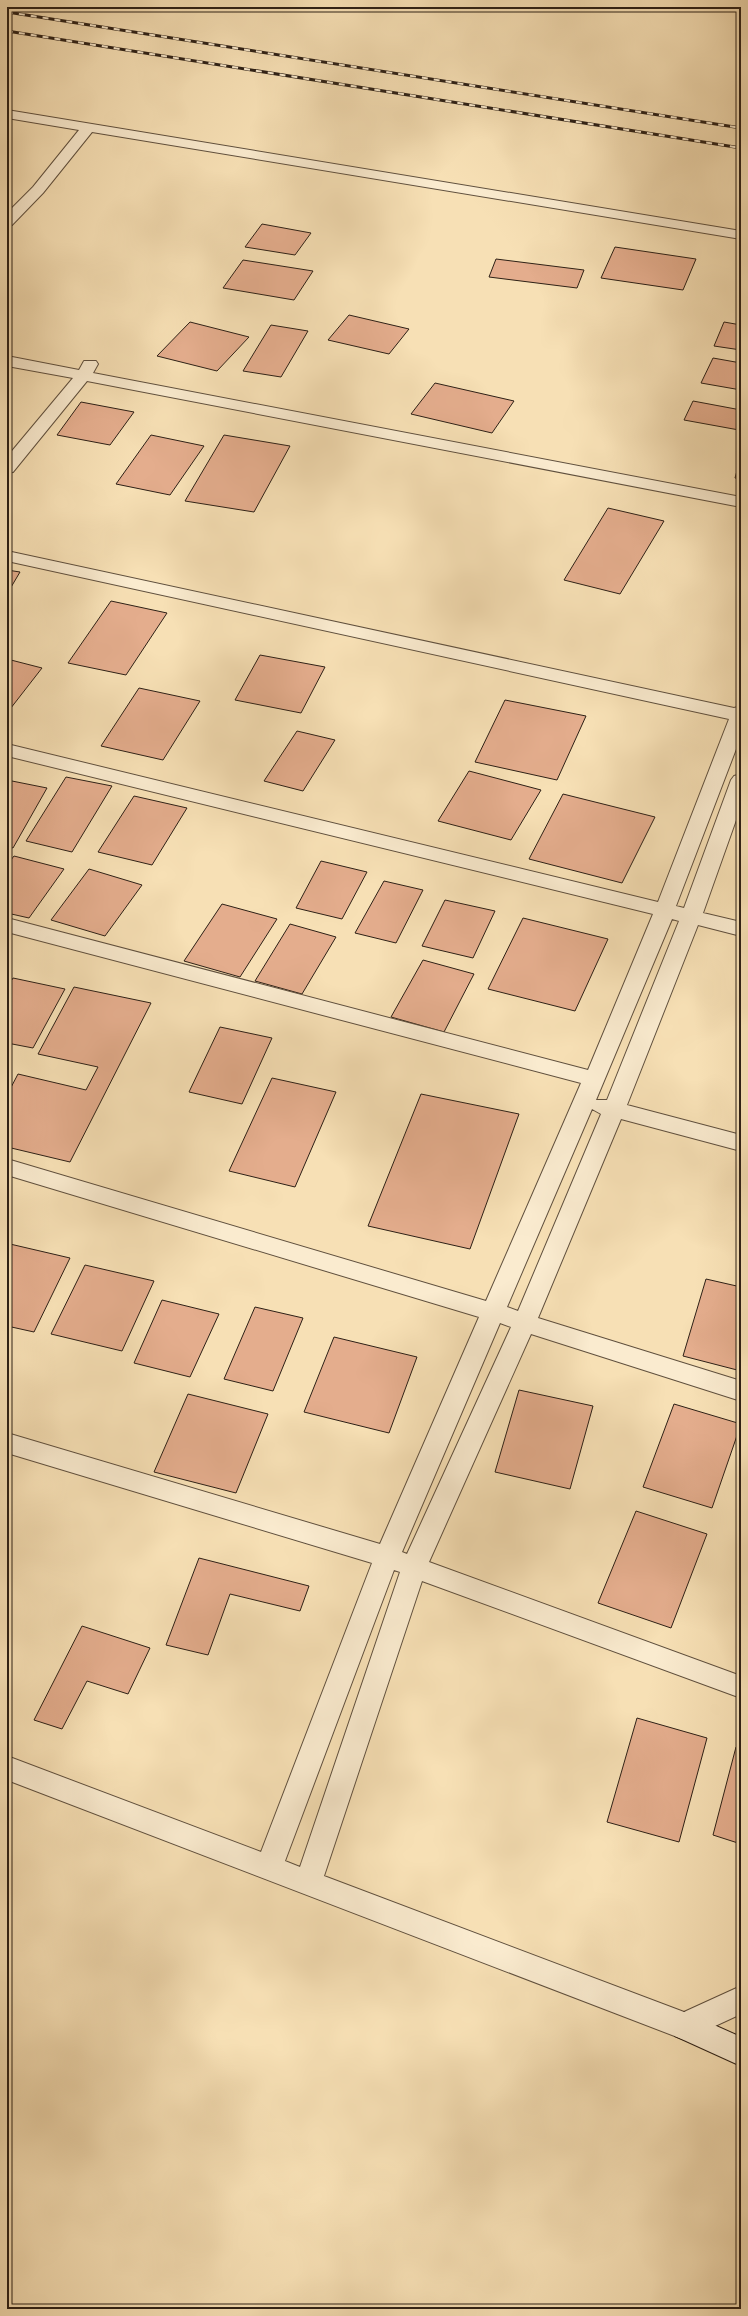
<svg xmlns="http://www.w3.org/2000/svg" width="748" height="2316" viewBox="0 0 748 2316" font-family="Vollkorn,serif">
<rect width="100%" height="100%" fill="#f7e0b5"/>
<filter id="stains"><feTurbulence type="fractalNoise" baseFrequency=".005" numOctaves="4"/><feColorMatrix values="0 0 0 0 .2 0 0 0 0 .09 0 0 0 0 .02 0 0 0 .5 -.17"/></filter>
<radialGradient id="worn" r=".72"><stop offset=".6" stop-color="#630" stop-opacity="0"/><stop offset="1" stop-color="#630" stop-opacity=".3"/></radialGradient>
<path fill="#e4ad8d" stroke="#2d2016" d="M262 224 311 233 295 255 245 247Z
M615 247 696 259 683 290 601 278Z
M496 259 584 270 577 288 489 277Z
M243 260 313 271 294 300 223 288Z
M349 315 409 329 389 354 328 340Z
M190 322 249 337 217 371 157 356Z
M724 322 741 325V350L714 346Z
M271 325 308 331 281 377 243 371Z
M713 358 741 363V390L701 383Z
M435 383 514 401 492 433 411 414Z
M693 401 741 410V425L739 430 684 420Z
M81 402 134 412 110 445 57 435Z
M151 435 204 446 170 495 116 484Z
M224 435 290 446 254 512 185 501Z
M741 456V479L735 478Z
M608 508 664 521 620 594 564 580Z
M7 570 20 572 7 594Z
M111 601 167 613 126 675 68 663Z
M260 655 325 667 301 713 235 700Z
M7 659 42 668 7 713Z
M139 688 200 701 163 760 101 746Z
M505 700 586 716 557 780 475 762Z
M297 731 335 740 303 791 264 781Z
M469 771 541 790 511 840 438 821Z
M66 777 112 786 72 852 26 841Z
M7 780 47 788 13 848 7 846Z
M563 794 655 817 622 883 529 859Z
M134 796 187 808 152 865 98 852Z
M14 856 64 869 29 918 7 913V865Z
M321 861 367 872 342 919 296 908Z
M89 869 142 885 105 936 51 920Z
M384 881 423 890 396 943 355 933Z
M445 900 495 911 473 958 422 946Z
M222 904 277 919 240 977 184 961Z
M523 918 608 939 575 1011 488 989Z
M290 924 336 937 302 994 255 981Z
M423 960 474 974 444 1032 391 1017Z
M13 978 65 989 33 1048 7 1043V988Z
M74 987 151 1003 70 1162 7 1147V1095L18 1074 86 1090 98 1067 38 1054Z
M220 1027 272 1038 242 1104 189 1092Z
M272 1078 336 1092 295 1187 229 1171Z
M421 1094 519 1114 470 1249 368 1226Z
M10 1244 70 1258 34 1332 7 1326V1250Z
M85 1265 154 1281 122 1351 51 1334Z
M706 1279 741 1287V1371L683 1356Z
M162 1300 219 1314 190 1377 134 1363Z
M255 1307 303 1318 273 1391 224 1379Z
M334 1337 417 1357 389 1433 304 1412Z
M519 1390 593 1406 570 1489 495 1472Z
M188 1394 268 1414 236 1493 154 1472Z
M674 1404 741 1424 712 1508 643 1487Z
M636 1511 707 1534 671 1628 598 1603Z
M199 1558 309 1586 300 1611 230 1594 208 1655 166 1645Z
M82 1626 150 1648 128 1694 87 1681 62 1729 34 1720Z
M637 1718 707 1738 679 1842 607 1822Z
M736 1747 741 1749V1844L713 1835Z"/>
<g fill="none" stroke-linecap="round" stroke-linejoin="round">
<defs>
<path id="street" d="M7 110 741 231V239L92 132 43 193 12 225 7 226V213L33 187 79 130 7 118Z
M7 356 79 370 84 361H96L98 364 93 373 741 497V507L87 381 13 472 7 473V457L73 378 7 366Z
M7 551 734 708 741 706V736L676 906 684 908 731 780 734 776 741 774V806L703 913 741 922V936L698 925 627 1105 741 1135V1151L621 1119 538 1318 741 1381V1401L531 1334 429 1562 741 1676V1698L422 1581 324 1876 684 2012 741 1986V2014L685 2040 7 1780V1756L261 1852 372 1563 7 1453V1433L380 1544 479 1317 7 1175V1159L486 1301 581 1083 7 932V918L588 1070 653 914 7 756V744L658 902 729 719 7 561ZM672 919 679 921 607 1100H596ZM592 1109 601 1114 518 1311 507 1307ZM500 1323 511 1327 407 1554 402 1552ZM394 1570 400 1572 300 1867 285 1861Z"/>
<path id="secondary" d="M685 2012 741 2037V2066L675 2036 671 2026 675 2016Z"/>
</defs>
<use href="#street" stroke="#60503e" stroke-width="2"/>
<use href="#secondary" stroke="#2d2016" stroke-width="2"/>
<use href="#street" fill="#faebcf" fill-rule="evenodd"/>
<use href="#secondary" fill="#faebcf" fill-rule="evenodd"/>
<defs>
<path id="rail" d="M7 12 741 128
M7 31 741 148"/>
</defs>
<use href="#rail" stroke="#2d2016" stroke-width="3"/>
<use href="#rail" stroke="#faebcf" stroke-width="2" stroke-dasharray="6" stroke-linecap="butt"/>
</g>
<rect width="748" height="2316" fill="none" stroke="#f7e0b5" stroke-width="24"/>
<rect x="8" y="8" width="732" height="2300" fill="none" stroke="#2d2016" stroke-width="2"/>
<rect x="12" y="12" width="724" height="2292" fill="none" stroke="#2d2016"/>
<rect width="100%" height="100%" filter="url(#stains)"/>
<rect width="100%" height="100%" fill="url(#worn)"/>
</svg>
